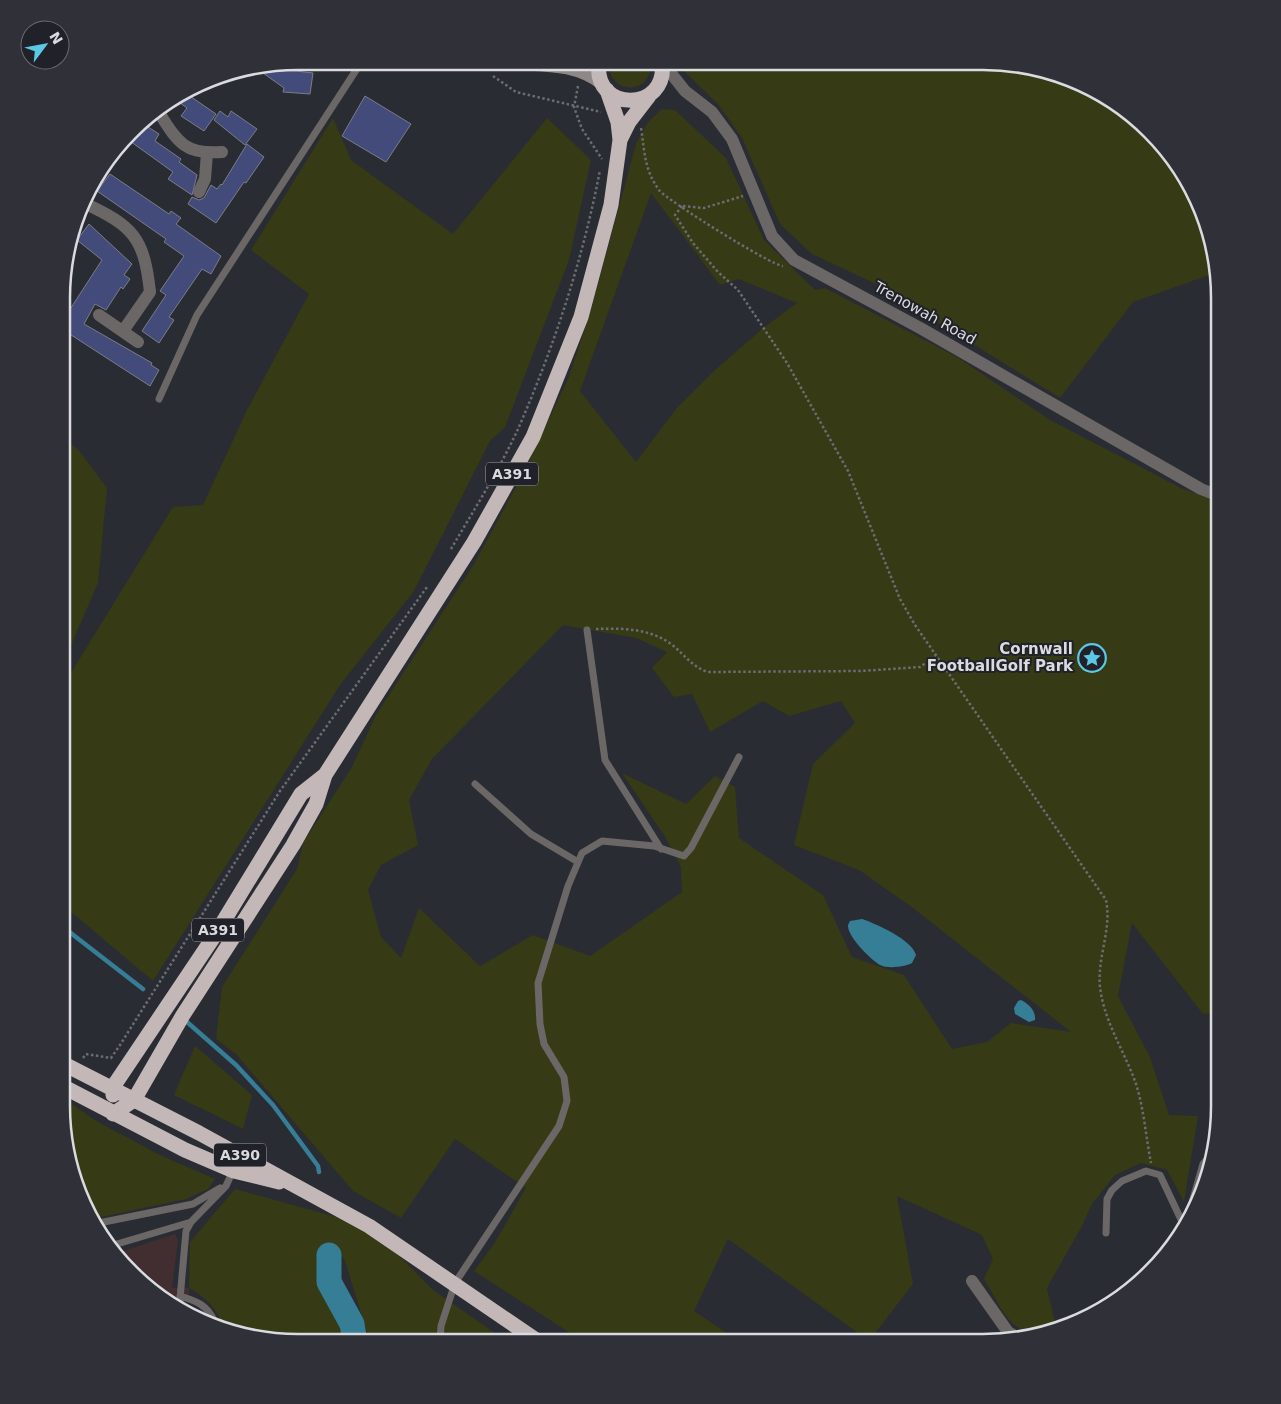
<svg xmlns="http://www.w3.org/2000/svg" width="1281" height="1404" viewBox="0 0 1281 1404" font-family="'DejaVu Sans',sans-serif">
<rect width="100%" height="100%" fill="#2a2c33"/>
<path fill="#422e31" d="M175 1234 178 1240 172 1288H189L187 1311 206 1316 207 1319 180 1311 120 1255 124 1251Z"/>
<path fill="#363a15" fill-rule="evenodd" d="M609 62H650C654 96 607 96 609 62Z
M680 62 1013 63 1114 101 1180 167 1207 222 1218 279 1212 274 1133 302 1060 398 878 285 812 254 780 224 742 138 718 104 684 71Z
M662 109 675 110 726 158 764 240 815 290 825 288 957 357 1050 420 1181 488 1219 502V1012L1203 1014 1132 923 1118 996 1150 1057 1169 1115 1198 1116 1184 1202 1167 1170 1141 1163 1115 1175 1092 1204 1081 1228 1047 1288 1057 1331C1010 1340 1006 1315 984 1279L993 1259 982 1235 897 1196 913 1284 869 1341 728 1239 694 1311 740 1342H584L474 1271 494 1244 526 1188 455 1139 401 1218 353 1191 236 1054 216 1039 222 987 297 869 303 843 352 767 376 715 474 564 521 478 569 377 591 310 636 144 648 122ZM651 193 720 285 739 279 797 303 763 328 714 371 676 409 636 462 580 391ZM563 625 636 638 667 652 652 668 674 697 692 694 710 732 763 701 789 716 841 701 855 723 813 764 794 845 859 870 913 908 1071 1032 1011 1023 987 1042 952 1049 904 975 852 957 823 895 739 838 735 787 715 776 686 804 622 773 664 835 681 867 682 892 590 956 533 935 480 966 419 908 401 958 381 937 368 890 381 865 418 845 409 800 432 759Z
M333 118 351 160 453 234 547 118 591 160 569 260 505 427 490 441 414 591 340 685 153 981 63 905 64 684 173 507 203 505 247 410 309 294 251 250Z
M65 441 77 448 107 488 98 583 64 661Z
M195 1046 252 1095 243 1129 174 1095Z
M62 1097 96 1121 160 1155 215 1179 208 1189 186 1199 92 1219 74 1182 62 1121Z
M235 1189 369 1226 433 1290 508 1342H370L345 1261 333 1244 322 1247 321 1257 316 1262 345 1342H283L222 1324C217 1308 204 1296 189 1288L190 1242Z"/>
<path fill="#367d96" d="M862 919C877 924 912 940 916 955L912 963C904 967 888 969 880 965 870 959 847 936 848 925L850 921Z
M1018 1001 1021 1000C1029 1004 1036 1011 1035 1020L1029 1022 1015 1014 1014 1008Z"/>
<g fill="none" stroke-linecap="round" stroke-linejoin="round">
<path stroke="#367d96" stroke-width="4.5" d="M63 927 143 989
M187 1022 236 1065 273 1105 318 1166 319 1172"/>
<path stroke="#367d96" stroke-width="25" d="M329 1255V1282L352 1324 355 1342"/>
</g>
<path fill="#434b7b" stroke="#7b7d85" d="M261 67 313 73 310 94 283 92 284 88 256 68Z
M187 94 216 114 204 131 181 116 187 108 176 100Z
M365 96 411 124 386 162 342 136Z
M220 111 228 117 231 111 257 129 245 145 214 120Z
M140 122 159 134 155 141 181 159 179 162 197 175 192 195 168 179 173 172 127 139Z
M247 144 264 157 246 183 244 182 216 223 188 204 192 197 199 200 204 198 211 185 217 189 221 184 222 185Z
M110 174 169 214 171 211 181 218 176 224 221 256 211 274 202 269 169 317 174 320 159 343 142 331 166 295 160 291 184 256 164 242 166 239 97 191Z
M89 224 132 264 124 275 130 279 123 289 121 287 106 310 95 304 84 324 152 363 151 365 159 370 150 386 65 331V317L102 260 77 240Z"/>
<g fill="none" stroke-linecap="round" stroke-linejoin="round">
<path stroke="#6b6d73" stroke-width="2.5" stroke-dasharray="2.5 2.5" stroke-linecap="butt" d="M493 76 516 92 601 112
M578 86 574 107 582 129 602 159
M641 128C645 153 644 169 659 190 665 199 772 266 783 266
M682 206 675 215 693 243 718 272 738 290 787 363 848 471 900 599 915 625 1106 900C1112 930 1097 957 1100 987 1104 1022 1125 1052 1136 1084 1144 1109 1146 1138 1151 1163
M683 206 704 208 743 196
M451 549C474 510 499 470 518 429 554 347 583 259 600 170
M596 629C621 628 649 628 671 644 684 654 692 667 708 672L861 671 920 667 935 656
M83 1058 86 1054 111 1058 120 1045 280 791 427 587"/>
<path stroke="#6c6767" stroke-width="7" d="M159 399 197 315 362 61
M587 630 605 760 661 849
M475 784 531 834 578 862
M94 1224 193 1204 220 1188
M1185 1227 1203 1164 1208 1158
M1106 1233 1107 1199 1112 1190 1122 1181 1146 1171 1160 1175 1185 1228
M112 1248 117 1244 191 1222
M180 1296C197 1301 207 1305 215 1322
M179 1310 186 1231 191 1222 226 1186 240 1155
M440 1342 441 1326 455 1283 559 1126 567 1101 564 1077 544 1044 540 1024 538 983 568 886 582 853 602 841 654 846 684 856 691 848 739 757"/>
<path stroke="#6c6767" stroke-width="12" d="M662 62 685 91 712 112 732 139 772 236 794 260 922 329 1201 489 1219 496
M158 111C177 141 184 155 222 152
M199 192 205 179 207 153
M84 203C133 226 144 237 150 292L123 331
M99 315 138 342
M972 1281 1008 1332 1018 1338"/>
<path stroke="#8f8887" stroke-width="12" d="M494 62C532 68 571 59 603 85"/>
<path stroke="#c3b8b7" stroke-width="15" d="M599 62C592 113 669 113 662 62
M620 140 629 122 649 96
M62 1063 199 1133 369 1226 539 1342
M62 1086 185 1150 234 1171 279 1182
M113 1095V1087L217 932 301 794 325 775
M113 1114 134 1100 183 1015 293 845 316 804 325 775 474 542 533 437 581 317 611 205 620 140 618 122 607 90"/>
</g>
<defs>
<symbol id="sight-ring" viewBox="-11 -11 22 22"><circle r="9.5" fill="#212229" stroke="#5bc8e6" stroke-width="1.5"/><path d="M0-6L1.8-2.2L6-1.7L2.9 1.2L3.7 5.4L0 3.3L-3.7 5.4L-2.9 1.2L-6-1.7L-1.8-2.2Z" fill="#5bc8e6"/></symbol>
</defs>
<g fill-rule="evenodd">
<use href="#sight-ring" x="1076" y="642" width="32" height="32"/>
</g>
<g text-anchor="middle" stroke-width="4" stroke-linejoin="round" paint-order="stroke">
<g fill="#212229" stroke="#a2a4a8" stroke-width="1">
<rect x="486" y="462.5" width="52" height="23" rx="4"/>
<rect x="192" y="918.5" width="52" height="23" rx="4"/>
<rect x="214" y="1143.5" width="52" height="23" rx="4"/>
</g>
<g font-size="14" font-weight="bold" fill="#d9dbdf">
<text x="512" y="479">A391</text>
<text x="218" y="935">A391</text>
<text x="240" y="1160">A390</text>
</g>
<g font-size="15" fill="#d9dbdf" stroke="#212229">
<text transform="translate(925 313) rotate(29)" y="5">Trenowah Road</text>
</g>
<g font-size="15" font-weight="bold" fill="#d9dbdf" stroke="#212229" text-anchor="end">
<text x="1073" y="654">Cornwall<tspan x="1073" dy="17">FootballGolf Park</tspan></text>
</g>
</g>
<path d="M0 0H1281V1404H0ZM298 70H983A228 228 0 0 1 1211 298V1106A228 228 0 0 1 983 1334H298A228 228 0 0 1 70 1106V298A228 228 0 0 1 298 70Z" fill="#303138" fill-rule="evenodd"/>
<path fill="none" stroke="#d9dbdf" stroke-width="2.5" d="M298 70H983A228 228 0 0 1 1211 298V1106A228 228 0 0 1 983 1334H298A228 228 0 0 1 70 1106V298A228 228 0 0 1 298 70Z"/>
<g transform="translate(45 45) rotate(58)"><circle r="24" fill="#212229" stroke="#6b6c72"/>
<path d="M0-4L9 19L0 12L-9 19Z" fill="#5bc8e6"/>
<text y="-8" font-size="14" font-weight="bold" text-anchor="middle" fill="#d9dbdf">N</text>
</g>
</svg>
